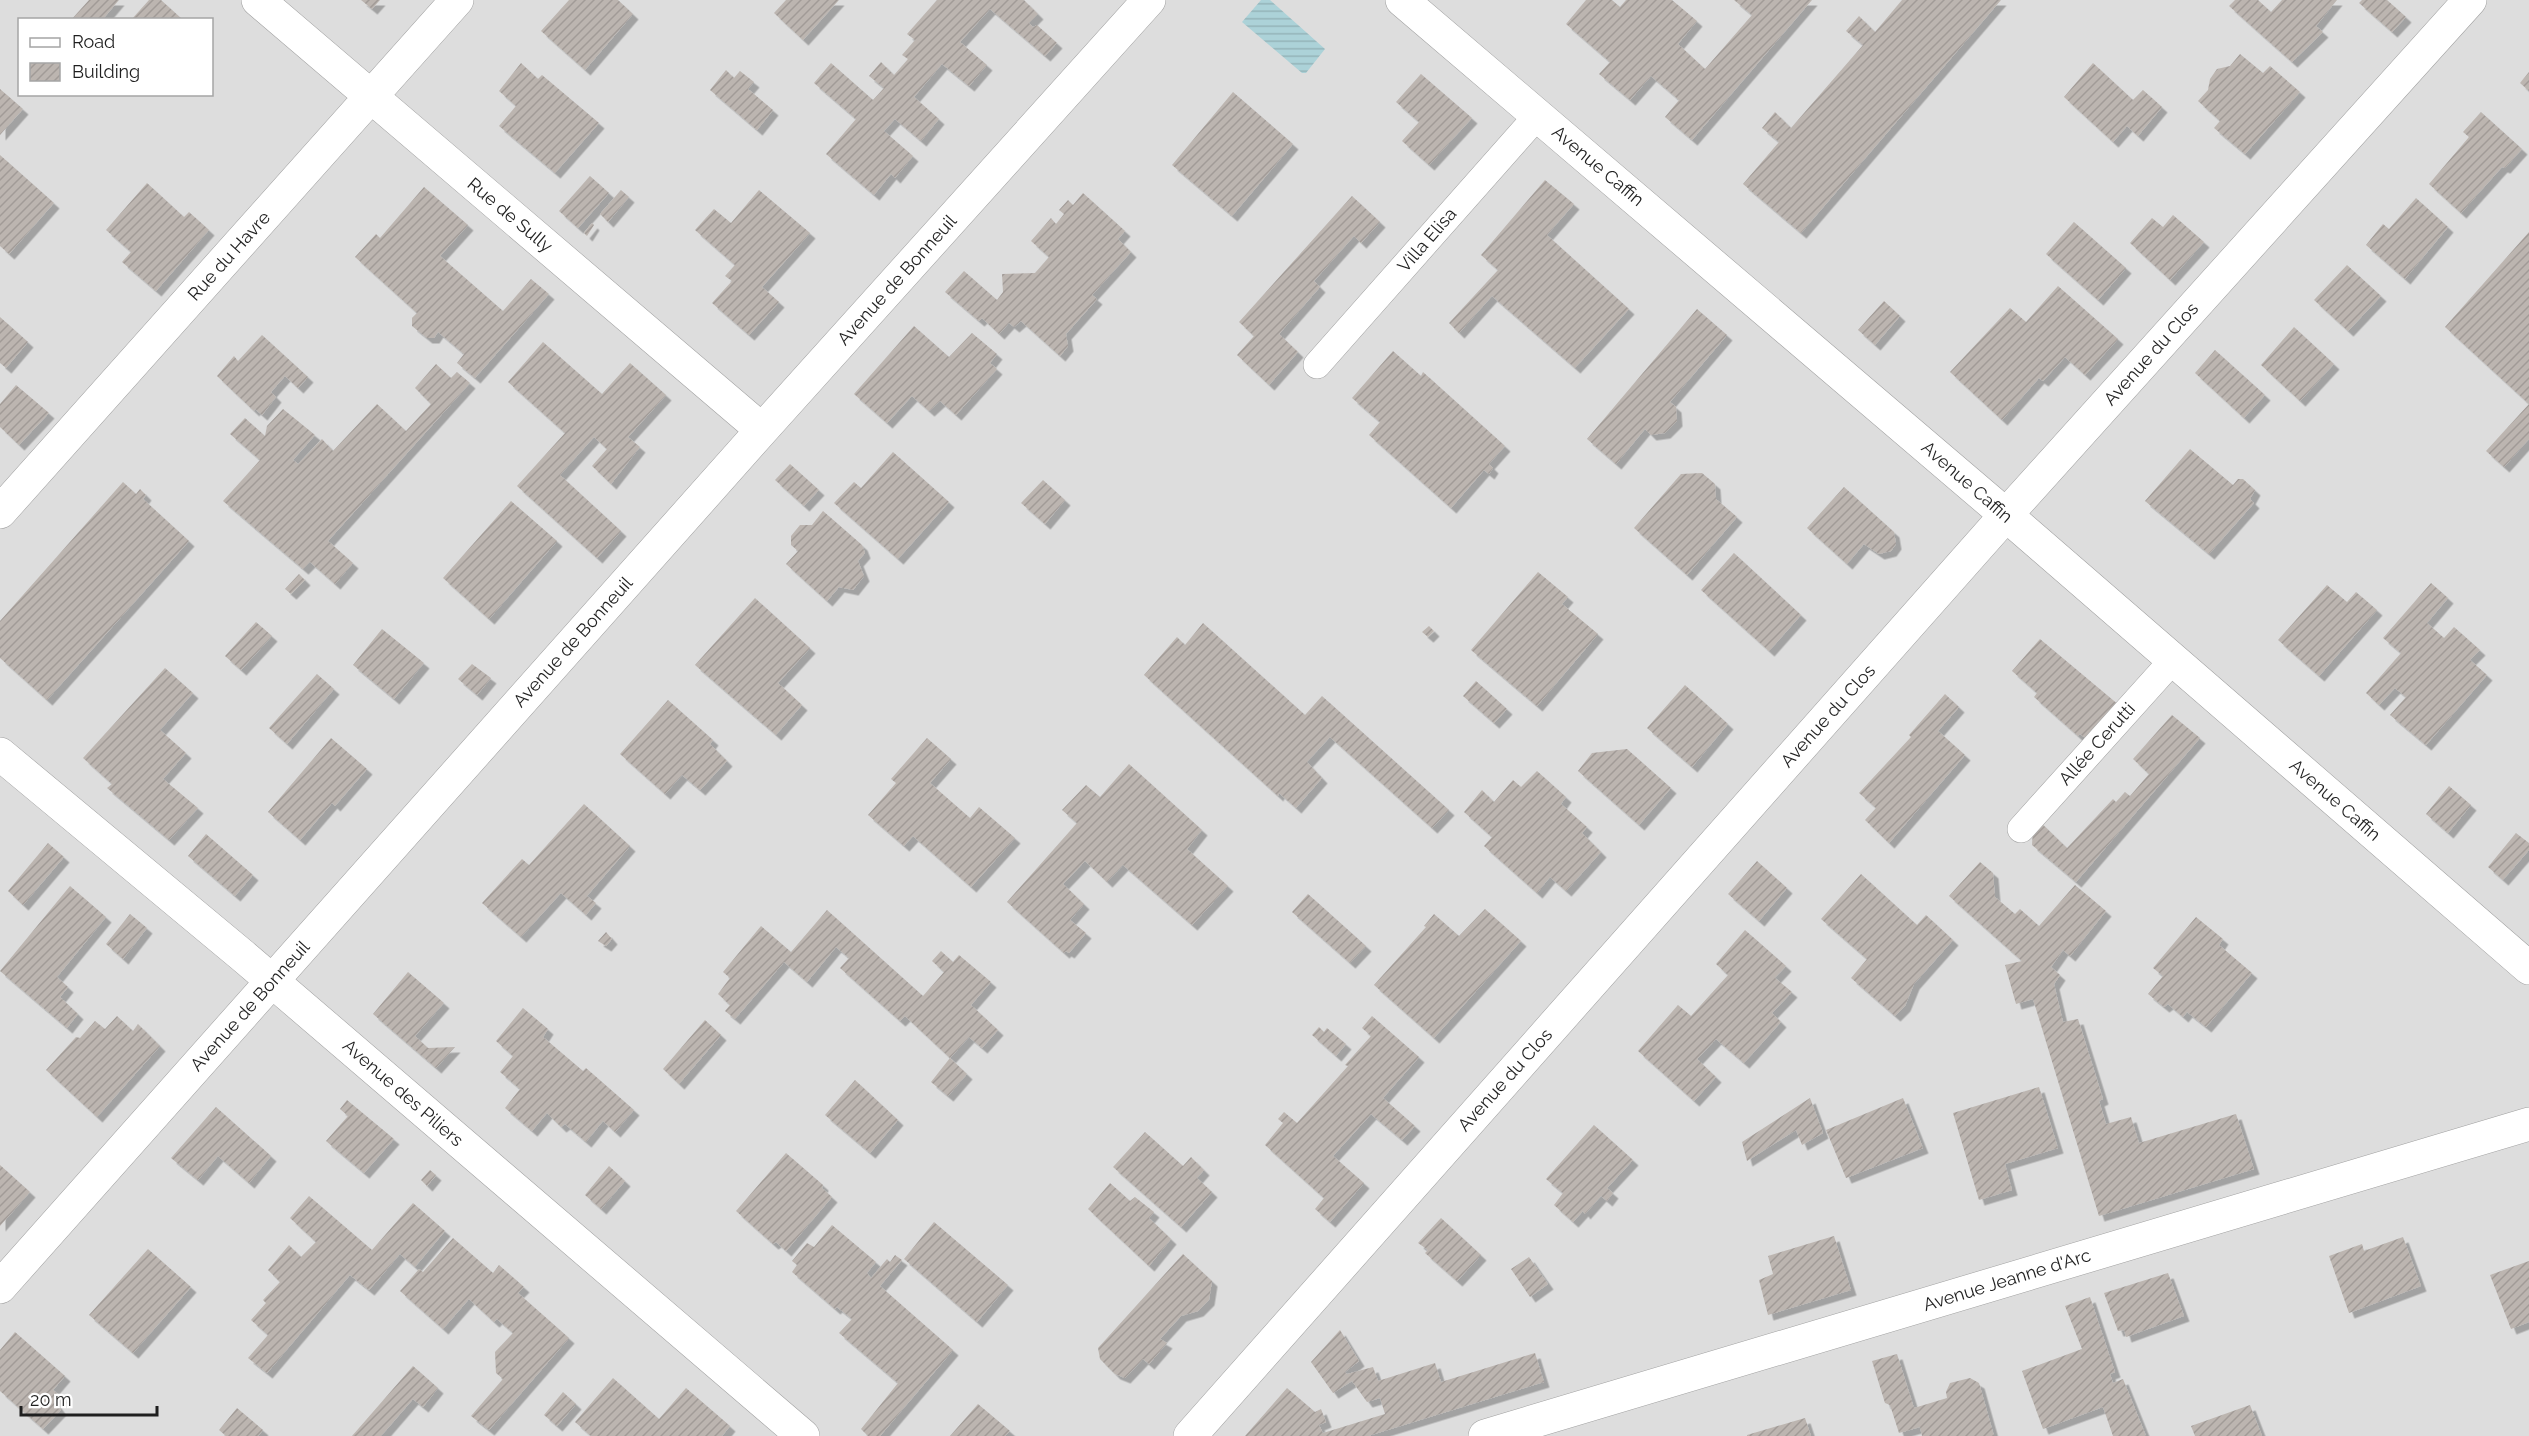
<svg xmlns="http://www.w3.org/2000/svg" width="2529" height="1436" viewBox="0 0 2529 1436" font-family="Raleway,sans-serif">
<defs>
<pattern id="water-rules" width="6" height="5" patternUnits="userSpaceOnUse" patternTransform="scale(1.5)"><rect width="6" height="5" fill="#acd2d8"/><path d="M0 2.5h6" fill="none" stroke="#94b4b9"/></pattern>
<pattern id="building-hatch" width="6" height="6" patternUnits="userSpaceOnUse" patternTransform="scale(1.5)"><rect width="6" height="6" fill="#bcb5b0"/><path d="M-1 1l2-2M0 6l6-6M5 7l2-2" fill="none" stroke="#a19b97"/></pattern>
<filter id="shadow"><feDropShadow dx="5.5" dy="5.5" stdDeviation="0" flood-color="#0004"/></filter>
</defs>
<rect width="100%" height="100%" fill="#efece7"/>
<path fill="#ddd" fill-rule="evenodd" d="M0 0H2529V1436H0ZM20 20H212V94H20Z"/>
<path fill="url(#water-rules)" d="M1261 0H1270L1325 49 1306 73H1302L1242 22Z"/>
<path fill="url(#building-hatch)" filter="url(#shadow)" d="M89 0H119L102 20H71Z
M149 0H161L183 20H131Z
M361 0H380L372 9Z
M569 0H618L633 14 585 70 541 31Z
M786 0H839L803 40 774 13Z
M937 0H1024L1038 14 1029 23 1033 27 1037 25 1057 43 1045 56 990 9 960 42 987 65 969 86 942 64 914 97 939 119 921 141 895 119 884 131 913 156 895 178 891 174 874 195 826 154 856 119 814 83 831 63 873 100 884 88 869 76 881 62 894 75 908 59 902 55 915 40 907 34Z
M1586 0H1612L1620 7 1626 0H1672L1697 21 1678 44 1705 69 1752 15 1734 0H1812L1692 140 1665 117 1679 100 1651 76 1630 100 1599 74 1610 62 1566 24Z
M1902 0H2001L1801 233 1743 184 1779 142 1762 128 1775 112 1791 128 1863 45 1846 31 1859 16 1875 32Z
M2235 0H2258L2271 12 2282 0H2337L2316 26 2323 32 2292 62 2229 6Z
M2362 0H2387L2406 17 2392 32 2359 3Z
M2240 54 2263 73 2270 66 2300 92 2245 154 2214 128 2220 121 2198 101 2208 90 2210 79 2217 69 2230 66Z
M521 63 538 79 542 75 599 123 555 173 499 126 516 106 499 91Z
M2093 63 2133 100 2143 90 2162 107 2138 136 2127 126 2113 142 2064 97Z
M726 70 734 78 740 71 754 82 748 89 773 110 757 130 710 90Z
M2529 72V91L2520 83Z
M1421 74 1472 118 1429 165 1402 141 1419 122 1396 102Z
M0 89 23 109 0 135Z
M1233 92 1293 144 1232 216 1172 165Z
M2481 112 2522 149 2505 168 2502 167 2461 213 2429 184 2469 137 2463 132Z
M0 155 54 203 9 254 0 246Z
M590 176 609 193 578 228 559 211Z
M1545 180 1574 204 1547 235 1629 309 1575 368 1492 296 1459 333 1449 323 1498 270 1481 255Z
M147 183 184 217 189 212 209 230 156 291 122 262 131 252 106 230Z
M424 187 468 225 440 256 503 311 531 279 549 294 475 378 457 363 464 354 438 332 434 338H427L412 326V318L417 313 355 257 376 234 380 238Z
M621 190 629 197 608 222 600 214Z
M759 190 810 233 762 287 779 302 749 335 712 303 732 281 725 276 735 265 695 230 714 209 731 223Z
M1083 193 1125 231 1118 239 1131 252 1092 295 1097 299 1066 334 1068 346 1060 356 1021 321 1014 327 1009 323 999 334 982 318 979 321 945 292 964 271 997 300 1003 292 1002 274 1035 273 1049 257 1031 241 1051 218 1056 224 1064 214 1059 210 1068 200 1073 205Z
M1352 196 1380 222 1361 243 1354 236 1314 281 1320 287 1279 334 1298 352 1269 385 1237 355 1254 336 1239 322Z
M2416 198 2448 227 2405 279 2366 245 2383 224 2389 229Z
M2173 215 2204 242 2170 280 2130 243 2152 218 2163 227Z
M2074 222 2126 268 2098 300 2046 254Z
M592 223 594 225 587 236 584 233Z
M2529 232V439L2504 467 2486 451 2529 404 2445 327Z
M2347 265 2381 296 2348 331 2314 300Z
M2058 286 2118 339 2085 375 2065 357 2043 381 2039 378 2002 420 1950 372 2010 308 2026 322Z
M1884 301 1900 316 1875 345 1858 330Z
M1697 309 1727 335 1670 402 1676 407 1677 421 1665 433 1651 435 1645 429 1616 464 1587 439Z
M0 317 28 342 6 368 0 363Z
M914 326 949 357 972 333 997 354 990 363 997 369 956 415 940 401 929 411 912 396 887 423 854 394Z
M2294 327 2334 364 2300 401 2261 365Z
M262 335 308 377 298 388 285 376 271 392 276 397 262 415 255 409 254 411 217 376 234 356 238 361Z
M543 342 602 394 630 363 666 395 628 437 640 447 611 484 592 466 607 449 594 437 560 475 621 531 597 558 517 486 565 433 508 382Z
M2215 350 2265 395 2244 418 2195 373Z
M1393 351 1421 376 1423 372 1505 446 1489 464 1493 468 1489 474 1484 470 1451 508 1369 435 1380 422 1352 398Z
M436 364 451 378 457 372 470 383 328 541 353 563 335 584 310 562 303 569 223 501 260 460 230 434 245 418 265 436 267 426 283 409 315 435 293 460 298 464 322 439 333 451 377 404 406 431 431 404 415 388Z
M16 385 49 413 19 445 0 427V404Z
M2190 449 2233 485 2238 479H2243L2255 490 2250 499 2254 503 2209 554 2145 501Z
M893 452 949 502 898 559 834 503 854 482 861 488Z
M790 464 819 490 804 506 775 480Z
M1702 473 1715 484 1716 499 1737 517 1687 575 1634 528 1681 474Z
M1043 480 1065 500 1045 524 1021 503Z
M123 482 136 494 140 489 146 495 143 499 189 541 47 700 0 658V621Z
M1844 487 1894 532 1896 544 1891 551 1879 554 1864 544 1847 564 1807 528Z
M511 501 557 541 489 619 443 578Z
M823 511 862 545 865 553 858 561 864 576 853 590 839 587 827 601 786 564 798 551 791 545V536L800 525H812Z
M1734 553 1801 615 1769 651 1701 590Z
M1538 572 1568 597 1562 604 1598 634 1537 706 1471 650Z
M299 574 305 580 291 594 285 589Z
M2431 583 2448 598 2427 623 2444 638 2454 627 2480 650 2470 660 2487 675 2426 745 2390 715 2406 697 2395 688 2379 705 2366 693 2401 653 2383 638Z
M2327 585 2347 602 2356 592 2377 610 2319 676 2278 640Z
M755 598 810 648 778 683 802 705 776 735 695 665Z
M256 622 272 636 241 670 225 656Z
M1203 623 1305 715 1322 696 1449 810 1432 828 1330 737 1307 762 1322 778 1296 808 1279 793 1278 796 1144 675 1177 637 1185 645Z
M1429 626 1434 631 1428 637 1422 632Z
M382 629 424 663 394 699 353 665Z
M2040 639 2120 706 2088 740 2080 734 2078 736 2034 697 2037 693 2012 671Z
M472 664 491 678 477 695 458 679Z
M165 668 193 693 160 730 186 753 163 779 198 808 169 840 107 788 112 784 83 758Z
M317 674 334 689 287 744 269 728Z
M1476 681 1507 709 1494 723 1463 696Z
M1685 685 1728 724 1692 767 1647 728Z
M1945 694 1959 707 1938 731 1965 755 1889 843 1865 820 1876 808 1859 793 1911 737 1909 735Z
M668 700 713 740 710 744 727 761 700 790 682 775 665 794 620 754Z
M2172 715 2200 738 2076 882 2032 845 2033 828 2039 821 2067 848 2113 799 2116 802 2125 792 2130 796 2149 774 2133 759Z
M331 738 367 769 335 806 332 803 300 840 268 812Z
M927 738 951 759 930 783 970 818 979 807 1015 838 971 887 913 836 904 846 868 815 896 783 891 779Z
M1627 749 1671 788 1639 825 1578 771 1592 753Z
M1129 764 1202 830 1187 849 1228 886 1192 925 1123 865 1107 882 1085 861 1063 884 1084 904 1070 920 1086 933 1069 953 1066 951 1064 953 1007 902 1077 823 1062 810 1086 785 1100 797Z
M1537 771 1566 797 1561 804 1587 827 1582 833 1601 852 1566 891 1550 877 1537 893 1484 846 1492 837 1464 812 1482 790 1494 802 1513 780 1521 787Z
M2449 786 2471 805 2448 833 2426 814Z
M584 804 630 846 587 896 596 903 586 915 561 893 521 937 482 903 522 859 529 865Z
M2516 833 2529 843V850L2503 880 2488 867Z
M206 834 253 875 235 896 188 856Z
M48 843 64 857 23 905 8 891Z
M1757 861 1787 888 1759 921 1728 894Z
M1980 862 1993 873 1995 897 2015 914 2020 909 2039 926 2075 885 2106 911 2070 956 2063 950 2051 967 2060 975 2054 984 2063 1022 2078 1019 2103 1099 2099 1101 2106 1124 2131 1117 2139 1143 2236 1114 2254 1169 2099 1216 2033 999 2016 1004 2005 965 2022 961 1949 896Z
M1861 874 1917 925 1926 915 1953 940 1914 984 1905 1006 1895 1016 1851 978 1867 959 1821 919Z
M70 886 106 917 57 977 68 987 60 997 78 1014 67 1028 0 971Z
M1308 894 1366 946 1350 963 1292 912Z
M1485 909 1521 941 1434 1038 1374 985 1426 927 1424 926 1434 914 1459 936Z
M827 910 923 996 944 972 932 961 941 951 953 962 959 955 991 982 971 1005 998 1030 982 1048 969 1037 950 1058 905 1016 900 1021 840 968 849 958 836 947 807 982 784 962 735 1019 725 1011 730 1005 718 994 730 978 723 972 761 926 791 952Z
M130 914 147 928 123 959 106 944Z
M2196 917 2223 939 2219 945 2252 973 2206 1027 2187 1012 2183 1017 2168 1004 2164 1007 2148 994 2163 976 2153 968Z
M1745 930 1786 966 1775 978 1792 992 1772 1013 1781 1022 1744 1063 1716 1039 1697 1059 1716 1077 1694 1101 1638 1051 1678 1005 1691 1016 1728 975 1716 964Z
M606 932 612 939 606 946 598 941Z
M408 972 444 1003 415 1036 428 1048 455 1047 436 1068 373 1014Z
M523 1008 548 1029 543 1037 583 1071 586 1068 634 1110 615 1132 603 1121 586 1142 565 1124 561 1127 547 1113 532 1131 505 1108 520 1089 500 1072 513 1056 496 1041Z
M117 1016 133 1031 138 1024 160 1046 97 1117 46 1070 76 1037 80 1038 95 1021 105 1029Z
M1372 1016 1419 1057 1383 1098 1415 1126 1402 1140 1371 1114 1333 1156 1364 1183 1330 1222 1315 1209 1324 1198 1265 1145 1283 1123 1278 1119 1284 1112 1297 1123 1348 1066 1345 1065 1371 1036 1362 1028Z
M705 1020 721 1035 679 1084 663 1069Z
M1319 1027 1324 1032 1327 1028 1346 1044 1336 1056 1312 1035Z
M950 1058 967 1074 948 1096 931 1082Z
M855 1080 898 1120 870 1153 825 1115Z
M2039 1087 2058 1148 2005 1164 2012 1190 1979 1200 1953 1113Z
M1810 1098 1823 1133 1802 1145 1796 1130 1747 1161 1742 1142Z
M1903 1098 1923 1148 1846 1178 1826 1130Z
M347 1100 394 1139 364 1173 326 1141 348 1116 340 1109Z
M216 1107 271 1156 249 1183 218 1156 198 1180 171 1158Z
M1594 1125 1633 1160 1607 1188 1613 1193 1607 1201 1601 1196 1585 1214 1583 1211 1573 1222 1554 1205 1563 1193 1546 1179Z
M1145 1132 1183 1166 1191 1157 1204 1170 1197 1178 1212 1192 1181 1227 1113 1167Z
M786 1153 823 1185 822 1188 832 1197 786 1251 776 1242 773 1244 736 1211Z
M0 1165 30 1192 0 1226Z
M609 1166 625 1181 601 1209 585 1195Z
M430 1170 436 1175 427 1186 421 1180Z
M1110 1183 1130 1201 1135 1197 1154 1212 1149 1218 1171 1239 1149 1266 1088 1209Z
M309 1196 372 1250 413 1203 445 1231 415 1267 400 1254 369 1290 350 1275 267 1373 248 1358 268 1335 251 1320 266 1303 263 1300 280 1282 268 1270 289 1245 301 1257 316 1242 290 1218Z
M1441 1218 1481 1255 1457 1281 1425 1253 1428 1250 1418 1243Z
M934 1222 1008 1285 977 1322 904 1259Z
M832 1225 876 1262 867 1273 871 1278 887 1259 890 1262 895 1255 902 1260 880 1286 953 1350 880 1436H868L861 1429 898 1383 839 1333 852 1319 837 1307 835 1309 792 1272 797 1265 792 1261 807 1243 814 1247Z
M1834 1236 1851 1290 1768 1315 1759 1280 1773 1274 1768 1256Z
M2403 1237 2421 1286 2349 1313 2329 1256 2362 1244 2364 1251Z
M453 1238 493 1273 499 1265 524 1287 518 1293 569 1338 489 1430 471 1416 503 1379 496 1373 495 1352 513 1333 497 1319 494 1322 469 1299 443 1329 400 1291 419 1269 423 1272Z
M148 1249 191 1287 133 1353 89 1315Z
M1183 1254 1212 1281 1209 1300 1198 1311 1181 1316 1160 1339 1167 1343 1149 1364 1143 1359 1125 1378 1115 1374 1100 1359 1098 1348Z
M1529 1257 1548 1284 1530 1297 1511 1269Z
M2529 1261V1322L2511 1329 2490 1275Z
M2168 1273 2184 1316 2126 1337 2124 1330 2118 1331 2104 1293Z
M2090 1297 2115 1372 2110 1374 2113 1383 2123 1379 2146 1436H2113L2103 1407 2043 1429 2022 1371 2082 1349 2065 1306Z
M1340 1330 1359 1361 1345 1372 1347 1374 1373 1367 1378 1381 1435 1363 1441 1382 1535 1353 1544 1382 1368 1436H1245L1287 1388 1315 1412 1321 1409 1326 1422 1319 1425 1323 1433 1385 1414 1380 1398 1367 1402 1352 1381 1333 1393 1311 1362Z
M15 1332 65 1376 53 1390 61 1397 56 1403 61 1410 43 1429 0 1391V1350Z
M1897 1354 1914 1408 1947 1398 1946 1392 1950 1383 1970 1378 1979 1383 1994 1436H1922L1920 1427 1899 1433 1890 1405 1885 1403 1872 1361Z
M413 1366 438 1388 423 1407 413 1399 381 1436H352Z
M613 1378 659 1419 686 1388 730 1426 722 1436H591L575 1422Z
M563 1392 576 1404 557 1426 544 1415Z
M978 1404 1010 1431 1005 1436H950Z
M2250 1405 2262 1436H2195L2191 1426Z
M237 1408 263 1430 258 1436H226L219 1430Z
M1805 1418 1811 1436H1747V1435Z"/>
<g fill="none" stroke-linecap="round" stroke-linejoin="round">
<defs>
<path id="lane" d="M1317 365 1538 115
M2021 829 2173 660"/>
<path id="street" d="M258 0 762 430
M1402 0 2006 515 2529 968
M0 512 457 0
M0 754 243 956 803 1436
M0 1287 762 430 1149 0
M1190 1436 2006 515 2470 0
M1485 1436 2529 1124"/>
</defs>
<use href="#lane" stroke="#a0a0a0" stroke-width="28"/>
<use href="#street" stroke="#a0a0a0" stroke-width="34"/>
<use href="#lane" stroke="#fff" stroke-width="27"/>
<use href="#street" stroke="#fff" stroke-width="33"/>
</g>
<g text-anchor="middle" stroke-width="5" stroke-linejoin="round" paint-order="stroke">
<g font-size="18" fill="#1f1f1f" stroke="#fff">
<text transform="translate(1598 166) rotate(40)" y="6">Avenue Caffin</text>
<text transform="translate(510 215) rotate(40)" y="6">Rue de Sully</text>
<text transform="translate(1427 240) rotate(-49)" y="6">Villa Elisa</text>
<text transform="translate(229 256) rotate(-48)" y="6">Rue du Havre</text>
<text transform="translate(897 280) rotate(-48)" y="6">Avenue de Bonneuil</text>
<text transform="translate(2151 354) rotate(-48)" y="6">Avenue du Clos</text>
<text transform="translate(1967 482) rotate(41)" y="6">Avenue Caffin</text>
<text transform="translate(573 642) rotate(-48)" y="6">Avenue de Bonneuil</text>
<text transform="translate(1828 716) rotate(-48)" y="6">Avenue du Clos</text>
<text transform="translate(2097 744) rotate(-48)" y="6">Allée Cerutti</text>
<text transform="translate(2335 800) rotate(41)" y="6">Avenue Caffin</text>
<text transform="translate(250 1006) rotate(-48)" y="6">Avenue de Bonneuil</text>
<text transform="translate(1505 1080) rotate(-48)" y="6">Avenue du Clos</text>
<text transform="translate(403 1093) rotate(41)" y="6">Avenue des Piliers</text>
<text transform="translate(2007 1280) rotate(-17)" y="6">Avenue Jeanne d'Arc</text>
</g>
</g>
<rect x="18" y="18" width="195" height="78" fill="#ffffff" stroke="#a5a5a5" stroke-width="1.5"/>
<rect x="30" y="38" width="30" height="9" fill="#ffffff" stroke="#a5a5a5" stroke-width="1.5"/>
<text x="72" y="48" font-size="18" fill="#1f1f1f">Road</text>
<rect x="30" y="63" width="30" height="18" fill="url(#building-hatch)" stroke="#a5a5a5" stroke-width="1.5"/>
<text x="72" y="78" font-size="18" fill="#1f1f1f">Building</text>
<path d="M21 1406v9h136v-9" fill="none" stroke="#1f1f1f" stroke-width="3"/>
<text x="30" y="1406" font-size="18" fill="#1f1f1f" stroke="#ffffff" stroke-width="4.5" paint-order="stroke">20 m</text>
</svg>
